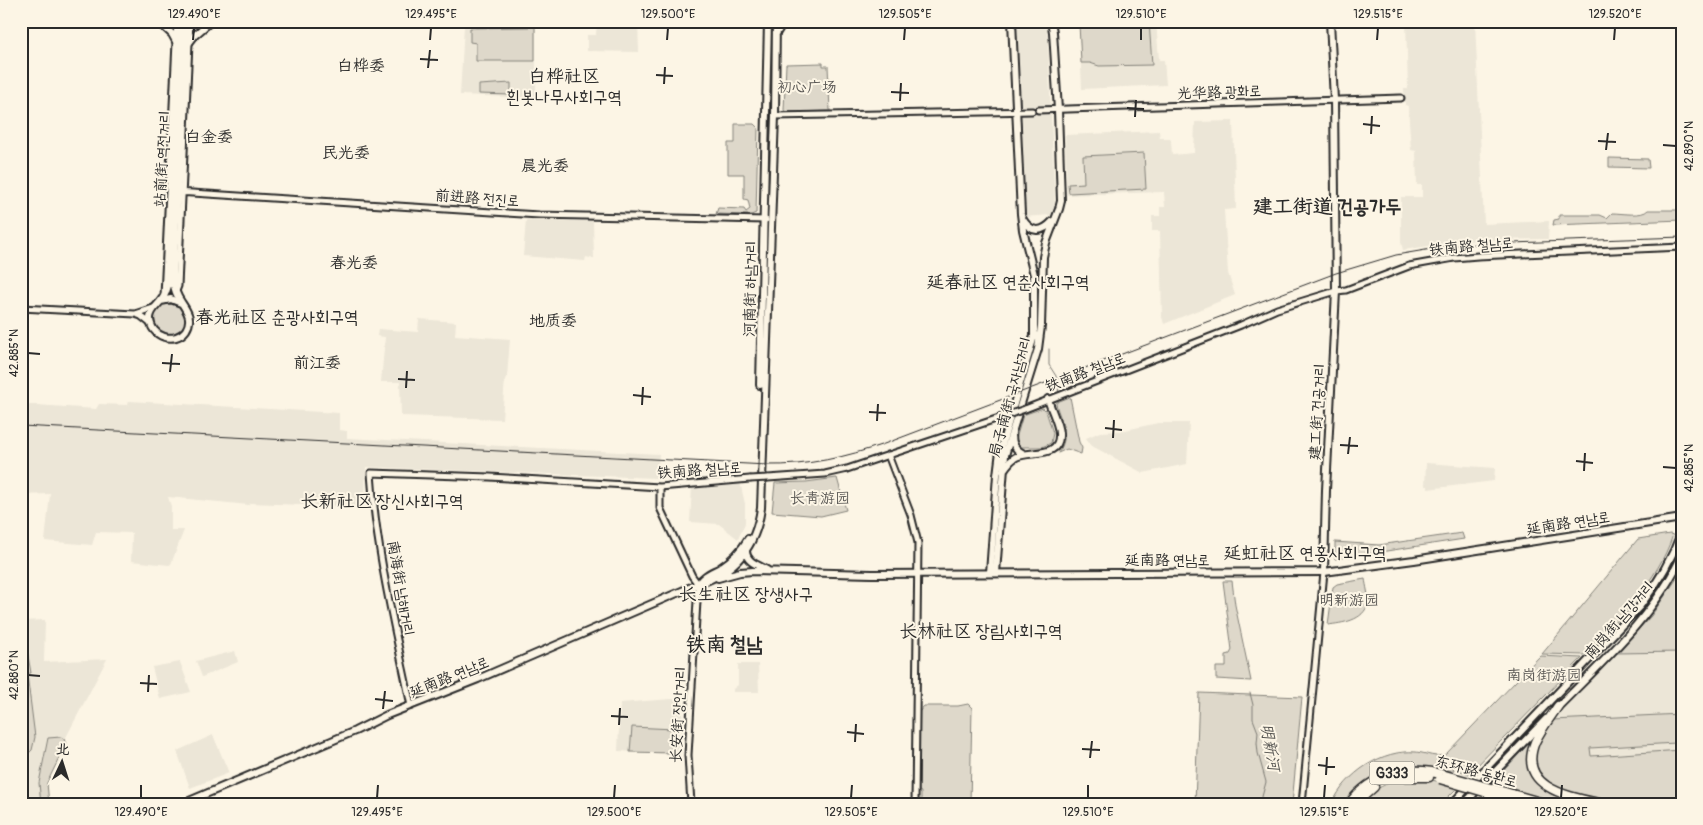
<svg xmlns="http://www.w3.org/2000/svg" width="1703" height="825" viewBox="0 0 1703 825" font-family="Pangolin,'LXGW WenKai TC','Poor Story',sans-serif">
<rect width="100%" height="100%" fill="#fcf5e5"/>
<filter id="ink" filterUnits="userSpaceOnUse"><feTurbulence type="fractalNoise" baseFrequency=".02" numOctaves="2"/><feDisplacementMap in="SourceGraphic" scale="10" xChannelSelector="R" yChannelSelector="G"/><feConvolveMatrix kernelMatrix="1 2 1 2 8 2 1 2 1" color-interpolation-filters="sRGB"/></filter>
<g filter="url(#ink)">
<path fill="#ece6d7" d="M597 21H638L639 52 587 51V35H596Z
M1016 21H1047L1055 207 1051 215 1024 217 1013 25Z
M1079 21H1156L1159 60H1164L1166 85 1082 89Z
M1406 21H1475L1484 224 1549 221 1548 239 1478 240 1448 243 1403 250 1401 242V197H1422V185H1417L1416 151 1411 150 1408 106 1405 105 1404 89H1408Z
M536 24V98L460 95 464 26Z
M1233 121 1236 209 1224 210 1228 273 1235 295 1164 324 1162 317 1160 231H1152V216H1160V207H1165L1164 192 1067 195 1065 135 1159 131 1160 138H1168L1171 140 1172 155 1194 153 1195 122Z
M526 220 593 221 594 259 586 257 585 261 523 256Z
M419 319 456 322 455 335 510 339 507 377 505 379 502 419 401 416 400 382H381L385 337 377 336 378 329 418 332Z
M129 401 339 413V430L347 431V438L659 454 657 478 366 467 365 503 358 507 250 503 249 505 168 497 171 506V530H184L171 564 169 565 131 561 132 533 96 532 92 545 45 541 50 494 21 495V404L96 409 99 404 128 405Z
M1158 423H1189L1187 464 1143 473 1090 445 1086 438 1100 432 1121 431Z
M1426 463 1495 468 1494 481 1428 489V486H1425Z
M740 482 745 504V523L738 539 719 524 690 522 692 487Z
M45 620 44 662 107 659 41 785 43 804H21V621Z
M235 651 238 662 202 677 196 661Z
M1682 652V794L1557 777 1602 718 1553 720 1616 653Z
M180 662 191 692 160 699 152 667Z
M738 664H758L759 692H733V689L738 685Z
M671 699H683L681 747 675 754 618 751 620 703Z
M213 735 229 773 190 788 177 751Z"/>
<path fill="#ded8ca" stroke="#84827a" d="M1149 21 1152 65 1099 66 1090 63H1081L1079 24Z
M535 27V61H476V43L470 42V28Z
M823 63V66H828L830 111 785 112 784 110 786 64Z
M511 83V95L479 94V85Z
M735 124H754L758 128 756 213 751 215 716 214 718 208 744 209 746 212 750 209 748 200 744 199V174H728V143H735Z
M1144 153 1146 189 1069 193 1068 184 1084 183 1083 156Z
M1609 158 1648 159 1649 168 1609 167Z
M1648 210H1682V220L1553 225 1554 220 1559 219V215H1600L1607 218 1612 213C1622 213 1642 217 1648 210Z
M154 318a16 16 0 1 1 32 0a16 16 0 1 1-32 0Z
M1070 397 1079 442 1082 448 1081 454 1067 449 1058 453C1071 436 1061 422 1056 404L1057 402Z
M1043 408 1046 411 1053 433 1051 443 1042 447H1020L1016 439 1023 415Z
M837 478 846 510 821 516 772 512 775 483 806 482Z
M1462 533 1464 539 1335 559V542L1379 545Z
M1670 534 1673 535C1657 582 1621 616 1589 652L1584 655 1542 654 1638 539Z
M1682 571V652L1616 653 1651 616Z
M1365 579C1366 586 1369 596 1368 603 1364 621 1342 623 1328 625L1333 587 1337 584Z
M1223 581H1232L1235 605 1251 681 1216 679V667H1226V655L1230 654 1232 650Z
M27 650 31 673 27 674 35 737 32 750 21 761V654L22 651Z
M1540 656 1582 658 1469 774 1458 770 1456 763 1450 760 1454 770C1443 772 1431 767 1420 766 1388 763 1362 779 1343 804H1332C1346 773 1382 749 1416 752 1427 753 1436 759 1446 754Z
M1199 693 1302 697 1292 804H1195Z
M968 704 972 708 970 804H921V792L919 791V712L924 706H958Z
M1682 714V718H1675L1676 743 1590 748 1591 756 1682 750V804H1611L1587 799 1553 789 1540 775 1535 761 1537 747 1541 737 1553 720Z
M632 727 674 729 673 753 630 752Z
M61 737 64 739 66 744 47 783 49 804H41L39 783 48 738Z
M1533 739 1530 748 1540 785 1551 794 1564 799 1588 804C1554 804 1524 793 1492 783Z
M1425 778 1458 787 1446 799 1448 801 1445 804H1358C1382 782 1394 779 1425 778Z"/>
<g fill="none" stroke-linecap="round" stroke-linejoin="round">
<path stroke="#7d7b74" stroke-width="1" d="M1049 349V365L1056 376 1059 394
M1250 693 1253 705V719L1258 732 1257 743 1258 753 1266 782 1260 804"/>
<defs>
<path id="minor" d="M1038 110 1401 98
M775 116 1032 111
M177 192 539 215 766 220
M176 291 178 286 190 21
M164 296 177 21
M21 308 135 314 153 308
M135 314 141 316 151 324
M1025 409 1241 325 1277 309 1336 291 1346 290 1409 266 1454 258 1478 256 1682 247
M888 455 911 515 918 543 915 804
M768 478 825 474 847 469 1002 417
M660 487V508L692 576 698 584 688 755 691 804
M411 706C395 629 376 551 371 473L490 477 660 487 750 479
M1302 804 1324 572"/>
<path id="major" d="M158 21 172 34 179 47
M181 21 169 281C168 287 166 294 162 299 158 306 151 308 150 318 150 337 175 345 186 330 193 319 187 311 181 302 177 296 174 288 173 281L186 21
M776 34 784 21
M185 48 195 35 211 21
M1022 218C1031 234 1042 233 1053 221
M161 301 171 299 181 303
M760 385 768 21
M1012 435C1012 444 1015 450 1024 454
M1003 471C1007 465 1010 460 1016 457 1031 450 1061 459 1059 433 1058 422 1051 410 1048 399
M746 551C746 562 758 565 767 570
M1324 572 1326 490 1336 291 1334 100 1330 21
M990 573 997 475 1000 451 1034 336V275L1023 230 1021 214 1012 21
M996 573 1005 455 1038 349 1041 326 1043 257 1046 243 1059 209 1061 201 1058 110 1053 32 1051 21
M718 578 740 572 753 571 872 574 1324 572 1414 560 1682 518
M698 584C704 575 711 573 720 568 731 561 742 550 748 539
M1555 710C1599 665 1657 613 1682 555
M182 804 355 731 387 715 478 679 698 584C734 572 756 547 761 508L775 116 776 21
M1452 804 1640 606C1657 584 1672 559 1682 531
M1464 804 1546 719"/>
<path id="highway" d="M1558 706C1550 718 1541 729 1535 742 1516 789 1572 797 1603 804
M1403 777H1429
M1512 794 1547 804
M1508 799 1528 804
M1349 804C1372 773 1409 765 1445 775
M1355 804 1374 787"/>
</defs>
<use href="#minor" stroke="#2b2b2b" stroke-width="9"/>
<use href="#major" stroke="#2b2b2b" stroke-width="10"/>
<use href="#highway" stroke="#2b2b2b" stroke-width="11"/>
<use href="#minor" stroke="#fcf5e5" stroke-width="5"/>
<use href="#major" stroke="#fcf5e5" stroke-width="6"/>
<use href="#highway" stroke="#fcf5e5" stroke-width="8"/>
<path stroke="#2b2b2b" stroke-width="1" d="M21 426 767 465C808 466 846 457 884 444L1336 273 1396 255 1455 245 1682 237"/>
<defs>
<path id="minor-bridge" d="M1002 417 1025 409
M750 479 768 478"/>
<path id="highway-bridge" d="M1445 775 1512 794
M1440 779 1508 799"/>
</defs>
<use href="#minor-bridge" stroke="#2b2b2b" stroke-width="9" stroke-linecap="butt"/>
<use href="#highway-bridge" stroke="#2b2b2b" stroke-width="11" stroke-linecap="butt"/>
<use href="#minor-bridge" stroke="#fcf5e5" stroke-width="5"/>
<use href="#highway-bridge" stroke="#fcf5e5" stroke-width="8"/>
</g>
</g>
<path fill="none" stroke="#2b2b2b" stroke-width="2" d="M193 40 194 28M430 40 431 28M667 40 668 28M904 40 905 28M1141 40V28M1377 40 1378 28M1614 40 1615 28M420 59 438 60M428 68 430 50M656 75 673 76M664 84 665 67M891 92 909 93M900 101 901 83M1127 108 1144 109M1135 117 1136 100M1363 124 1380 126M1371 134 1372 116M1598 141 1616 142M1663 145 1676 146M1606 150 1608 133M28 353 40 354M162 363 180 364M170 372 172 354M398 379 415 380M406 388 407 371M633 395 651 397M642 405 643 387M869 412 886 413M877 421 878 404M1105 428 1122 430M1113 438 1114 420M1340 445 1358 446M1348 454 1350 437M1576 461 1593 463M1663 467 1676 468M1584 471 1585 453M28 675 40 676M140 683 157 684M148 692 149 675M375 699 393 701M383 709 385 691M611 716 628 717M619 725 620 708M847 732 864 734M855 742 856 724M1082 749 1100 750M1090 758 1092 741M1318 765 1335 767M1326 775 1327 757M141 798V785M377 798 378 785M614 798 615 785M851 798 852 785M1088 798V785M1324 798 1325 785M1561 798 1562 785"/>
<g text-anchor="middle" stroke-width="4" stroke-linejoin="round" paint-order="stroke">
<rect fill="#fcf5e5" stroke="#6a6863" stroke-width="1" x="1369.5" y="761.5" width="45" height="23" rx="4"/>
<g font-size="14" font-weight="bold" fill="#2b2b2b">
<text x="1392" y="778">G333</text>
</g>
<g font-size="15" fill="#585653" stroke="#fcf5e5">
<text x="807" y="92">初心广场</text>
<text x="820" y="503">长青游园</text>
<text x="1349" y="605">明新游园</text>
<text x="1544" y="680">南岗街游园</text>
</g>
<g font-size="15" fill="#2b2b2b" stroke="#fcf5e5">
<text transform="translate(1219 92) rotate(-2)" y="5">光华路 광화로</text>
<text transform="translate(162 159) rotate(-87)" y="5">站前街 역전거리</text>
<text transform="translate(477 198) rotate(4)" y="5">前进路 전진로</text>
<text transform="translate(1471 246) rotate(-5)" y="5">铁南路 철남로</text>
<text transform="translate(750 289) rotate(-89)" y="5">河南街 하남거리</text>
<text transform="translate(1085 372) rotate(-21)" y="5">铁南路 철남로</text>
<text transform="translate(1010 397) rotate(-75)" y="5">局子南街 국자남거리</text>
<text transform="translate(1317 412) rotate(-87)" y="5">建工街 건공거리</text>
<text transform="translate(699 470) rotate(-4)" y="5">铁南路 철남로</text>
<text transform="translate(1568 523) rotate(-9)" y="5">延南路 연남로</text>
<text x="1167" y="565">延南路 연남로</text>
<text transform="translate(401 588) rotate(80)" y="5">南海街 남해거리</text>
<text transform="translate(1619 620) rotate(-49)" y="5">南岗街 남강거리</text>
<text transform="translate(449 677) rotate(-22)" y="5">延南路 연남로</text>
<text transform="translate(678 715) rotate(-87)" y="5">长安街 장안거리</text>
<text transform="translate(1476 771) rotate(15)" y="5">东环路 동환로</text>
</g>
<g font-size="16" fill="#2b2b2b" stroke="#fcf5e5">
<text x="361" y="71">白桦委</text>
<text x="209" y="142">白金委</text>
<text x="346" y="158">民光委</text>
<text x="545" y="171">晨光委</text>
<text x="354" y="268">春光委</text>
<text x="553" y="326">地质委</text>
<text x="317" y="368">前江委</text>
</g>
<g font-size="16" font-style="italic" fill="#545350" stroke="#fcf5e5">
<text transform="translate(1271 747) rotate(80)" y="6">明新河</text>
</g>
<g font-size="18" fill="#2b2b2b" stroke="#fcf5e5">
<text x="564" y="82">白桦社区<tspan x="564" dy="21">흰봇나무사회구역</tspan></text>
<text x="1008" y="288">延春社区 연춘사회구역</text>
<text x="277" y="323">春光社区 춘광사회구역</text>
<text x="382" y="507">长新社区 장신사회구역</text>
<text x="1305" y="559">延虹社区 연홍사회구역</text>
<text x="746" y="600">长生社区 장생사구</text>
<text x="981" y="637">长林社区 장림사회구역</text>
</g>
<g font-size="20" font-weight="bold" fill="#2b2b2b" stroke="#fcf5e5">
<text x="1327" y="213">建工街道 건공가두</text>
<text x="724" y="651">铁南 철남</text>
</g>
</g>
<rect width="1703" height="825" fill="none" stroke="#fcf5e5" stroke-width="55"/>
<g transform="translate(62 762) rotate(4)" stroke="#fcf5e5" stroke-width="4" paint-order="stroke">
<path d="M0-4L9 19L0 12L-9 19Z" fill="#2b2b2b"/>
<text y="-8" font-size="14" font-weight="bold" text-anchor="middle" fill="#2b2b2b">北</text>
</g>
<rect x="28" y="28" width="1648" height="770" fill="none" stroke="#2b2b2b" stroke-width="2"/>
<g font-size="12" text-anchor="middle" fill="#2b2b2b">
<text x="194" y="18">129.490°E</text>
<text x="431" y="18">129.495°E</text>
<text x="668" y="18">129.500°E</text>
<text x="905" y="18">129.505°E</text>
<text x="1141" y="18">129.510°E</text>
<text x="1378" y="18">129.515°E</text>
<text x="1615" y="18">129.520°E</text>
<text transform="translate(1689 146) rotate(-90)" y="4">42.890°N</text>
<text transform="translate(14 353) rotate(-90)" y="4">42.885°N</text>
<text transform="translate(1689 468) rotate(-90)" y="4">42.885°N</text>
<text transform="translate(14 675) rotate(-90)" y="4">42.880°N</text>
<text x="141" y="816">129.490°E</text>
<text x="377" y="816">129.495°E</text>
<text x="614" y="816">129.500°E</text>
<text x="851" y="816">129.505°E</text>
<text x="1088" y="816">129.510°E</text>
<text x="1324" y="816">129.515°E</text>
<text x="1561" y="816">129.520°E</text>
</g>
</svg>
